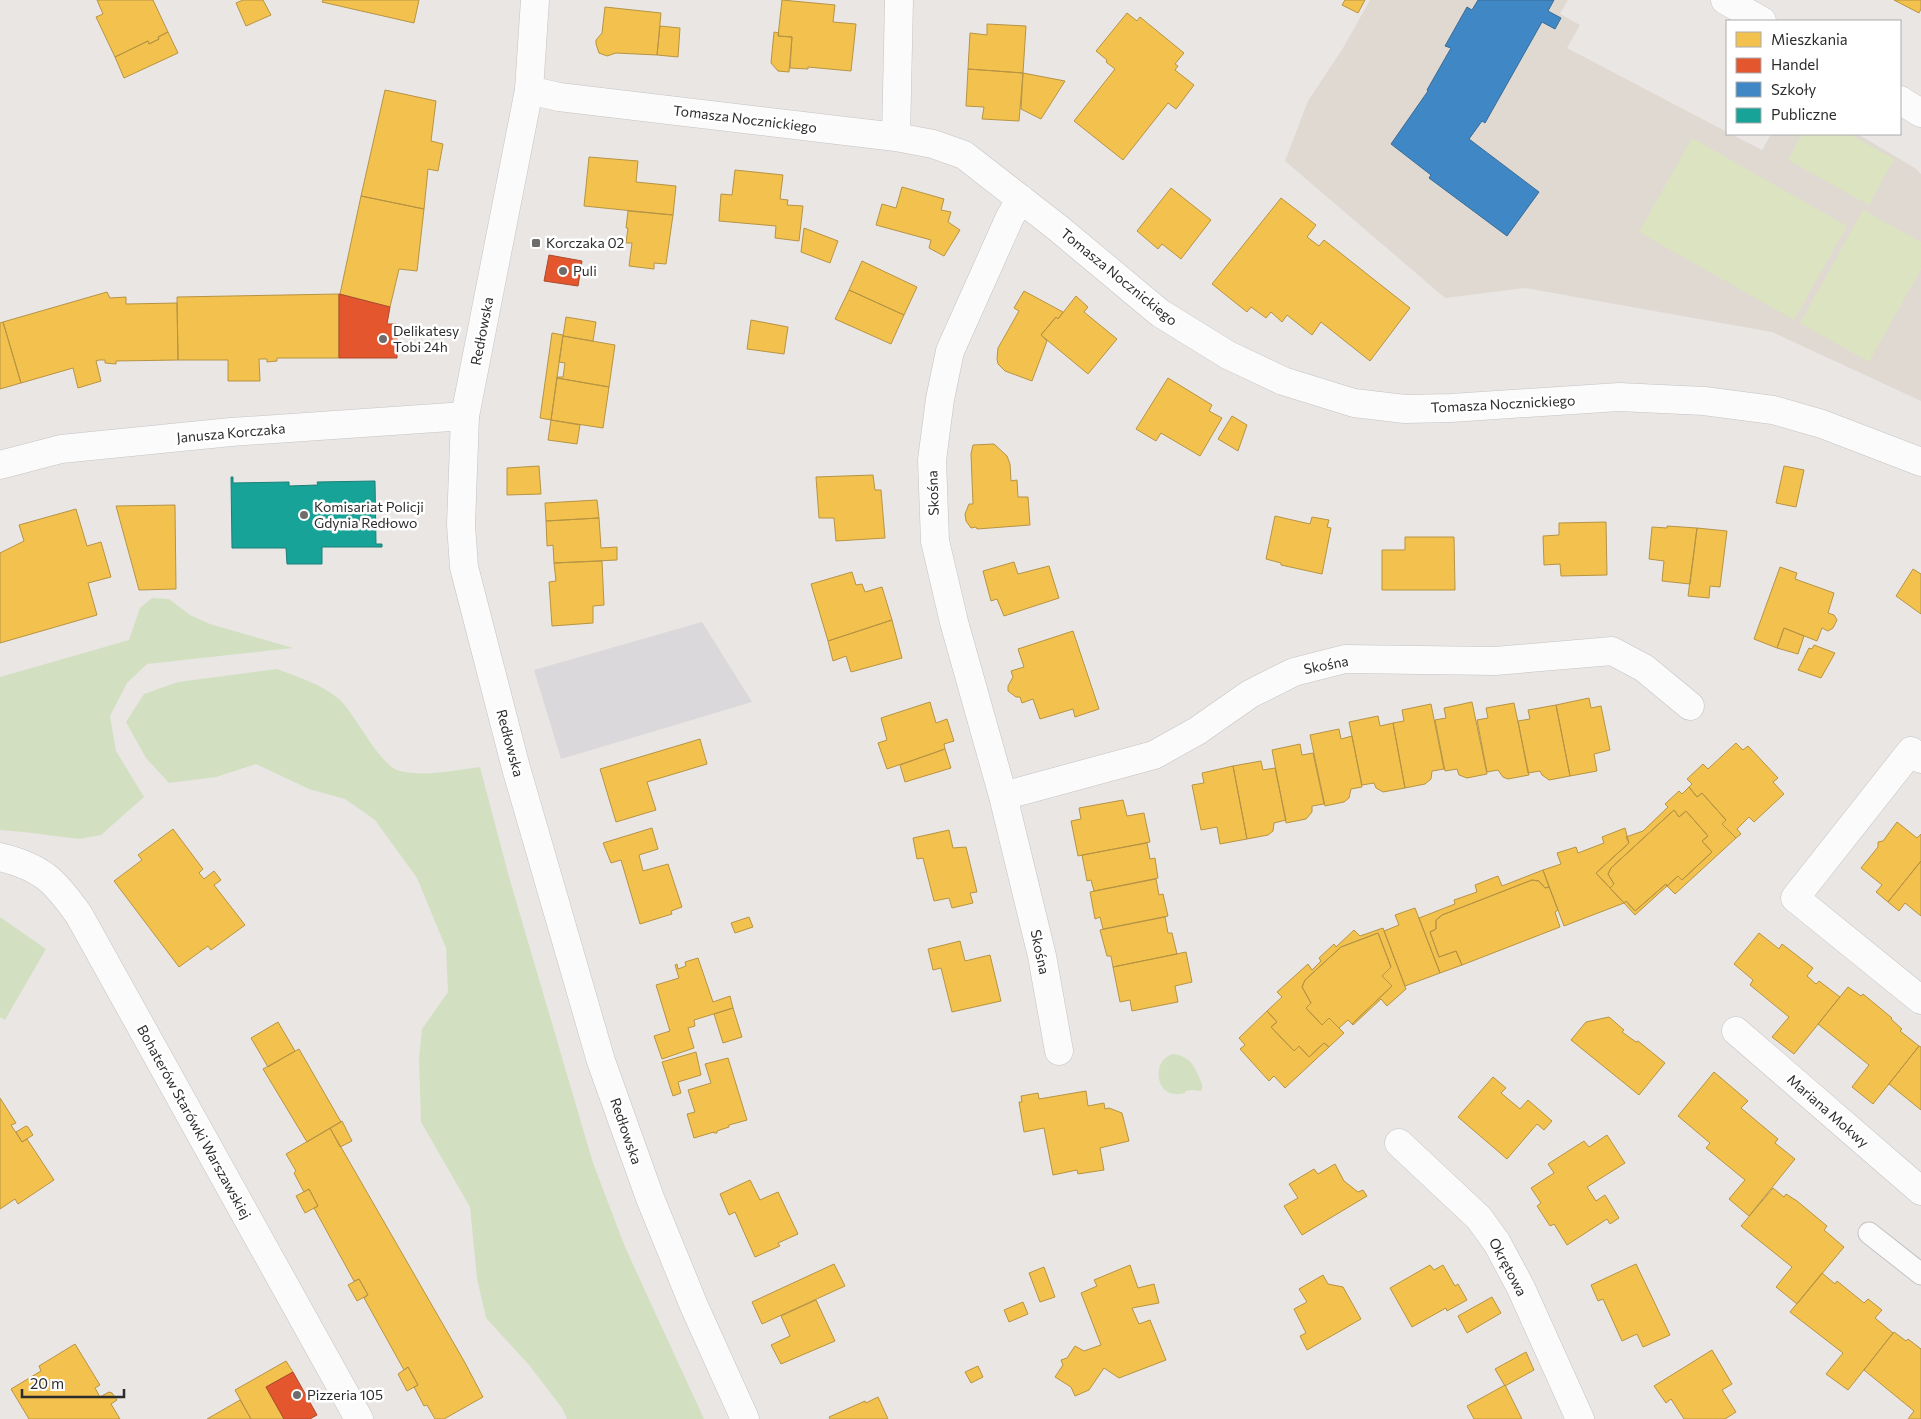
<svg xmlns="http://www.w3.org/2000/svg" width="1921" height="1419" viewBox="0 0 1921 1419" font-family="Commissioner,sans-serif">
<rect width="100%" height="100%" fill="#e9e6e4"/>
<path fill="#dad8da" d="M702 622 752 702 561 759 534 670Z"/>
<path fill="#e0d9d2" d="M1370 0H1568L1560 14 1580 25 1567 48 1727 132V134H1731L1762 150 1771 134H1862L1861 136 1915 168 1921 174V401L1772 332 1525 288 1445 298 1285 161 1308 101 1343 48Z"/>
<path fill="#d2e0c1" d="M152 598 169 599 190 615 210 624 293 648 147 664 127 683 110 716 116 751 144 797 101 835 79 839 24 832 0 830V677L129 640 140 608Z
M277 669C298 677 321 684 339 699 355 713 380 767 400 771 426 777 454 770 480 767L509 877 593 1163 625 1247 704 1419H567L562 1408 529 1365 486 1318 477 1278 470 1207 421 1122 419 1059 422 1029 448 992 446 948 417 878 375 820 345 799 309 789 256 764 216 777 169 783 146 758 126 722 144 694 178 682Z
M0 917 46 949 5 1020 0 1017Z
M1174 1054C1189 1057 1193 1063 1199 1077 1201 1083 1204 1085 1201 1091L1192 1090 1186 1091 1185 1093C1153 1102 1151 1057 1174 1054Z"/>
<path fill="#dbe3c0" d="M1802 134H1849L1894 159 1869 205 1788 160Z
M1692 138 1847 226 1794 320 1639 232Z
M1863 210 1921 242V269L1869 362 1800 323Z"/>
<path fill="#f2c14e" stroke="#b79444" d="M97 0H153L168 32 158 37 159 39 149 44 148 41 115 57 96 17 103 14Z
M243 0H263L271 15 246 26 236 3Z
M323 0H419L414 23 322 2Z
M782 0 835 5 833 22 856 24 851 71 808 67V69L790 68 792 37 778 36Z
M1345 0H1365L1358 13 1342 5Z
M1894 0H1921V9L1919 13Z
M605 7 661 13 657 55 616 53 607 56 599 53 596 44V40L602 33Z
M1127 13 1137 21 1140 17 1184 53 1175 64 1178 66 1175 70 1194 85 1176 109 1168 103 1123 160 1074 121 1115 69 1106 62 1107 60 1096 51Z
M987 24 1026 26 1023 73 968 69 970 33 987 35Z
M660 26 680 28 678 57 657 55Z
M168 32 178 53 124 78 115 57 148 41 149 44 159 39 158 37Z
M774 32 779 33 778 36 792 37 789 72 778 71 771 63Z
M968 69 1023 73 1019 121 982 119 984 107 966 106Z
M1023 73 1065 81 1041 119 1021 109Z
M385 90 436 101 431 141 443 144 438 171 428 169 424 209 361 196Z
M589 157 638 161 636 182 676 186 673 215 584 206Z
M735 170 783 175 780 199 788 200 787 205 803 206 799 241 775 238 776 226 719 221 721 194 732 195Z
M902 187 944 199 941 210 951 212 948 222 960 230 944 256 929 248 931 240 876 225 882 204 896 208Z
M1171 188 1211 220 1181 259 1162 244 1158 249 1137 231Z
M361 196 424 209 417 271 399 269 390 307 340 294Z
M1281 198 1316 225 1307 237 1319 246 1324 240 1410 308 1370 361 1321 322 1312 335 1287 315 1282 322 1271 312 1266 318 1251 307 1247 312 1212 284Z
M628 211 673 215 666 264 654 263V269L629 266 632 243H626L628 228H626Z
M804 228 838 241 830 263 801 252Z
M862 261 917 287 904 315 849 290Z
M849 290 904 315 891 344 835 319Z
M1024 291 1063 312 1058 319 1056 317 1041 335 1047 341 1032 381 1005 371 998 364 997 359 998 348 1019 311 1014 308Z
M107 292 110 298 126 297V304L177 303 178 360 116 361V364L105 363V360H99L96 361 101 381 78 388 73 368 21 383 3 322Z
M339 294V358H277V361L267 362V359H259L260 381H228V360H178L177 297Z
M1076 296 1088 307 1084 312 1117 339 1088 374 1041 335 1056 317 1058 319Z
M566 317 596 322 593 341 563 336Z
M751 320 788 327 784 354 747 349Z
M3 322 21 383 0 389V323Z
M552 333 563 335 551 420 540 418Z
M563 336 615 345 609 387 557 378V377H563L565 363 559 362Z
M557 378 609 387 603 428 551 420Z
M1168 378 1212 405 1209 411 1222 418 1200 456 1161 433 1156 441 1136 429Z
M1232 416 1247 425 1238 451 1218 439Z
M551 420 580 425 577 444 548 440Z
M994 444 1007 456 1010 464 1011 481 1017 480 1018 497H1028L1030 525 977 529 976 527 971 528 966 521 965 514 969 504H973L971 454 973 445Z
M539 466 541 494 507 495V468Z
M1784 466 1804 470 1796 507 1776 503Z
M873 475 875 490H881L885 538 836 541 834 518H819L816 477Z
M597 500 599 518 546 521 545 503Z
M175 505 176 589 139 590 116 506Z
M76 509 87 546 101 542 111 577 88 583 97 615 0 643V553L24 541 19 525Z
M1275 516 1310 524 1312 517 1329 520 1327 527 1331 528 1322 574 1281 565V563L1266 559Z
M599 518 601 548 617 547V560L554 563 553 545 547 546 546 521Z
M1606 522 1607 575 1561 576 1560 564 1544 565 1543 536 1559 535V523Z
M1667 526 1697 528 1690 584 1662 581 1664 561 1649 559 1652 527 1667 528Z
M1697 528 1727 531 1720 587 1710 586 1709 598 1688 596Z
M1405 537H1454L1455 590H1382V550H1405Z
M602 561 604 605 593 606V623L552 626 549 582 556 581 554 563Z
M1014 562 1018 574 1049 566 1059 598 1004 616 997 599 991 601 983 571Z
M1780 567 1797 573 1795 579 1834 593 1828 613 1834 615 1837 620 1833 628 1828 631 1822 628 1817 641 1784 628 1777 648 1754 639Z
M1913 569 1921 574V614L1896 596Z
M852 572 856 585 862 584 865 592 882 587 892 620 828 641 811 584Z
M892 620 902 658 851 672 846 656 833 661 828 641Z
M1784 628 1804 636 1798 654 1777 648Z
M1073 631 1099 709 1075 717 1073 709 1040 719 1033 699 1022 703 1020 697H1016L1008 691V686L1013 677 1011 671 1024 667 1018 649Z
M1814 645 1835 653 1821 678 1798 670 1809 648 1812 649Z
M1589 698 1591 708 1601 706 1610 750 1594 754 1597 771 1570 776 1556 705Z
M930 702 936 723 947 719 954 741 944 744 945 749 887 769 878 743 887 740 881 718Z
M1472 702 1487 774 1467 778 1459 775 1457 769 1445 771 1435 720 1446 718 1444 708Z
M1514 703 1529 775 1508 779 1503 777 1498 770 1487 772 1477 720 1488 718 1486 708Z
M1431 704 1444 769 1432 771 1431 779 1425 784 1405 788 1393 723 1404 721 1402 710Z
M1556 705 1570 776 1549 780 1542 775 1540 771 1528 773 1518 721 1530 719 1528 710Z
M1378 716 1380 726 1393 723 1405 788 1383 792 1376 788 1374 783 1362 785 1349 722Z
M1339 729 1341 739 1352 736 1362 787 1351 789 1349 798 1344 802 1325 806 1310 735Z
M700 739 707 764 647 782 656 810 616 822 600 769Z
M1736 743 1743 750 1748 746 1778 778 1773 782 1784 794 1754 822 1749 817 1737 829 1741 834 1736 838 1722 824 1726 820 1702 793 1697 797 1689 787 1692 784 1687 779 1703 764 1708 769Z
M1300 744 1302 755 1313 753 1324 804 1312 806V812L1306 819 1286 823 1272 750Z
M945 749 951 768 905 782 900 765Z
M1261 761 1263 770 1275 768 1286 820 1274 823 1273 831 1268 835 1247 839 1233 766Z
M1233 766 1247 839 1220 844 1217 827 1201 830 1192 785 1204 783 1202 773Z
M1689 787 1697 797 1702 793 1726 820 1722 824 1736 838 1675 894 1667 886 1678 876 1682 880 1712 852 1702 841 1708 836 1686 811 1679 817 1674 810 1611 868 1608 874 1614 884 1610 888 1596 873 1629 843 1626 837 1643 831 1668 807 1665 804 1679 791 1682 794Z
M1123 800 1127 816 1144 813 1150 842 1078 856 1071 821 1081 819 1079 808Z
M1674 810 1679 817 1686 811 1708 836 1702 841 1712 852 1682 880 1678 876 1667 886 1666 884 1635 911 1626 901 1624 903 1610 888 1614 884 1608 874 1611 868Z
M1897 822 1917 838 1921 834V861L1888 902 1876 892 1882 885 1861 868 1878 847V842L1883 841Z
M652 828 658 849 639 855 643 871 668 864 682 907 671 911 672 914 640 924 621 860 611 863 603 843Z
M1625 828 1629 843 1596 873 1624 903 1564 926 1543 870 1561 864 1557 853 1576 847 1578 853 1604 843 1602 837Z
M173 829 203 869 199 873 204 879 214 871 221 880 214 885 245 925 211 950 208 946 179 967 114 881 142 860 138 855Z
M949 830 953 848 966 847 977 892 970 893 973 903 952 908 949 898 934 901 923 858 917 859 913 838Z
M1147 843 1150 859 1155 858 1158 878 1094 891 1091 880 1087 881 1082 855Z
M1921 861V916L1905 903 1899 911 1888 902Z
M1543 870 1549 887 1545 888 1539 881 1532 880 1442 915 1436 920V929L1430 932 1439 957 1456 951 1462 965 1440 973 1419 918 1455 904 1454 900 1477 892 1475 885 1498 876 1502 886Z
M1156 879 1159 895 1163 894 1168 916 1103 929 1100 917 1095 919 1090 892Z
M1532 880 1539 881 1545 888 1549 887 1558 910 1555 912 1560 927 1462 965 1456 951 1439 957 1430 932 1436 929V920L1442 915Z
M1666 884 1667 886 1635 915 1624 903 1626 901 1635 911Z
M1415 908 1440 973 1405 986 1384 931 1399 925 1395 915Z
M749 917 753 927 735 933 731 923Z
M1165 917 1168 933H1172L1177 954 1113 967 1111 956H1107L1100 930Z
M1383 928 1406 989 1387 1006 1381 999 1353 1025 1352 1024 1392 986 1382 976 1391 967 1378 933 1341 947 1305 980 1302 987 1311 1003 1306 1008 1322 1025 1329 1018 1344 1033 1329 1047 1324 1043 1309 1057 1299 1046 1294 1051 1271 1027 1277 1022 1267 1011 1282 997 1277 992 1308 964 1312 970 1321 961 1319 958 1334 944 1336 947 1354 930 1360 936Z
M1378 933 1391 967 1382 976 1392 986 1352 1024 1348 1020 1339 1028 1329 1018 1322 1025 1306 1008 1311 1003 1302 987 1305 980 1341 947Z
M1759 933 1779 949 1782 944 1813 968 1807 976 1816 984 1819 981 1840 997 1794 1054 1772 1037 1789 1017 1750 985 1753 980 1734 964Z
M960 941 965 961 990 955 1001 1001 952 1012 941 968 933 970 928 949Z
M1186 952 1192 982 1175 986 1178 1002 1132 1011 1130 1000 1120 1002 1113 967Z
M698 958 713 1002 730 996 733 1008 694 1020 695 1026 688 1028 694 1048 662 1059 654 1036 670 1031 656 985 679 978 675 965 677 964 678 969 686 966 685 962Z
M1848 987 1861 996 1863 994 1892 1018 1891 1019 1902 1029 1900 1031 1919 1046 1873 1104 1852 1087 1869 1065 1818 1024Z
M733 1008 742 1037 723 1043 714 1014Z
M1267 1011 1277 1022 1271 1027 1294 1051 1299 1046 1309 1057 1324 1043 1329 1047 1285 1088 1274 1076 1269 1081 1240 1049 1245 1045 1239 1038Z
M1609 1017 1624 1030 1622 1032 1636 1042 1638 1041 1665 1063 1639 1095 1571 1040 1586 1022Z
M278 1022 295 1051 268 1067 251 1038Z
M1919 1046 1921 1047V1110L1889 1084Z
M299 1049 341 1122 307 1142 263 1069Z
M696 1052 701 1075 678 1082 681 1093 673 1096 662 1062Z
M728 1058 747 1120 729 1125V1127L717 1131V1133H714V1132L694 1138 687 1114 695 1112 688 1090 711 1083 705 1064Z
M1714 1072 1748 1101 1741 1108 1778 1139 1775 1143 1795 1159 1749 1216 1729 1199 1745 1180 1706 1148 1710 1143 1678 1116Z
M1493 1077 1506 1088 1501 1093 1520 1109 1528 1100 1552 1121 1544 1130 1537 1124 1507 1159 1458 1117Z
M1086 1091 1088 1106 1104 1103 1105 1109 1109 1108 1122 1113 1129 1141 1100 1148 1104 1170 1078 1174 1077 1170 1053 1175 1044 1128 1024 1132 1019 1102H1022L1021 1096 1038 1093 1039 1099Z
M0 1098 16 1123 11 1125 22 1142 27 1139 54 1180 18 1204 15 1199 0 1209Z
M342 1121 352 1141 340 1147 330 1128Z
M26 1126 28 1127 33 1135 22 1142 16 1132Z
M330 1128 464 1361 483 1397 444 1419H435L427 1405 424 1406 414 1387 418 1385 408 1367 404 1370 364 1298 368 1295 359 1279 354 1281 314 1208 318 1206 309 1189 304 1192 294 1173 296 1171 286 1154Z
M1607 1135 1625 1163 1587 1187 1596 1201 1605 1195 1619 1218 1610 1224 1607 1219 1567 1245 1554 1224 1550 1226 1537 1206 1541 1203 1531 1188 1554 1173 1548 1164 1584 1141 1589 1147Z
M1335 1164 1344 1181 1358 1192 1363 1190 1367 1196 1302 1235 1284 1206 1298 1198 1289 1184 1314 1169 1318 1174Z
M750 1180 760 1200 778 1192 798 1234 778 1243 780 1246 755 1257 735 1212 729 1215 720 1194Z
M1773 1188 1784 1197 1786 1194 1797 1201 1827 1226 1824 1230 1844 1247 1797 1304 1776 1287 1792 1267 1741 1226Z
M309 1189 318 1206 305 1213 296 1196Z
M834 1264 845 1286 762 1324 752 1302Z
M1636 1264 1670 1335 1643 1347 1637 1334 1622 1341 1603 1299 1598 1301 1591 1285Z
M1130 1265 1138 1288 1154 1284 1159 1303 1132 1308 1139 1324 1150 1320 1166 1360 1119 1378 1104 1368 1089 1390 1075 1396 1071 1387 1055 1377 1063 1365 1061 1360 1067 1358 1075 1346 1084 1351 1101 1345 1081 1293 1097 1286 1094 1280Z
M1430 1265 1434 1270 1443 1265 1455 1286 1458 1284 1467 1300 1447 1311 1446 1308 1412 1327 1390 1288Z
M1044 1267 1055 1297 1040 1302 1029 1273Z
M1822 1273 1835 1284 1837 1281 1864 1303 1868 1299 1882 1310 1875 1318 1893 1333 1848 1390 1826 1374 1843 1353 1790 1312Z
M1323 1275 1328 1284 1343 1287 1361 1319 1307 1350 1300 1336 1306 1333 1294 1309 1307 1302 1299 1289Z
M359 1279 368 1295 357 1301 348 1285Z
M1492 1297 1501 1313 1467 1333 1458 1316Z
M816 1300 835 1341 781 1364 771 1345 790 1336 781 1316Z
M1023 1302 1028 1314 1009 1322 1004 1310Z
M1894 1332 1906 1341 1908 1339 1921 1349V1419H1908L1914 1411 1864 1370Z
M75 1344 100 1385 95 1388 100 1397 109 1392 112 1393 117 1400 111 1404 120 1419H29L11 1389 41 1371 39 1366Z
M1712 1350 1732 1384 1722 1390 1736 1412 1725 1419H1684L1671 1399 1666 1403 1654 1386Z
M1526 1352 1534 1370 1505 1386 1495 1369Z
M286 1361 293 1372 266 1387 284 1419H251L235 1390Z
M978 1366 983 1377 971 1383 965 1372Z
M408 1367 418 1385 407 1391 398 1374Z
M1505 1385 1522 1419H1474L1467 1406Z
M878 1397 888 1419H830L829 1417 865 1401 866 1403Z
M240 1400 251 1419H207Z"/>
<path fill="#e4572e" stroke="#ad4a2d" d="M549 255 582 261 578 286 544 281Z
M339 294 390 307 387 324H397V358H339Z
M293 1372 317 1415 310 1419H284L266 1387Z"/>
<path fill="#3f88c5" stroke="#396c97" d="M1478 0H1554L1548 11 1561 18 1555 29 1542 22 1485 123 1482 121 1469 139 1539 192 1507 236 1429 178 1431 175 1391 144 1428 91 1427 90 1451 48 1445 46 1467 7 1472 10Z"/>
<path fill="#17a398" stroke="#1d7f78" d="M231 477H233V483L289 482V486L318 485 317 482 375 481 376 544H382V547H322V564H287L286 548H232Z"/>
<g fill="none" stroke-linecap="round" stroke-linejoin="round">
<defs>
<path id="lane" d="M1869 1233 1921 1274"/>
<path id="street" d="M1725 0 1762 21
M529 90 559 97 896 137 933 144 964 155 1058 228 1160 313 1228 355 1283 381 1354 403 1405 409 1451 408 1619 397 1704 401 1773 410 1822 424 1921 462
M1900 100 1921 113
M896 137 899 0
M1021 199 1010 217 950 351 940 399 932 460 935 541 954 622 1003 796 1042 956 1059 1051
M0 465 61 449 231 432 465 416
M1921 759 1911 751 1795 898 1921 1000
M1003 796 1154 755 1197 731 1250 694 1294 672 1345 659 1495 661 1612 651 1644 668 1690 706
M0 857C42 867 55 881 79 915L359 1419
M1736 1031 1921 1191
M1399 1143 1479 1218 1497 1243 1521 1288 1580 1419"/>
<path id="secondary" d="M535 0 529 90 465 416 461 525 464 567 516 768 601 1061 650 1198 694 1306 745 1419"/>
</defs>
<use href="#lane" stroke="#c4c3c4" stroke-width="23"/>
<use href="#street" stroke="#c4c3c4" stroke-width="29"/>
<use href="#secondary" stroke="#c4c3c4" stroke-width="29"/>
<use href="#lane" stroke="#fcfbfb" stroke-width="21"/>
<use href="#street" stroke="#fcfbfb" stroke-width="28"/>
<use href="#secondary" stroke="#fcfbfb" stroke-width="28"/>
</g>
<g fill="#6e6d6c" stroke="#fff" stroke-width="2">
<rect x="531" y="238" width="10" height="10" rx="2.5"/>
<circle cx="563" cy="271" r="5"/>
<circle cx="383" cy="339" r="5"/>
<circle cx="304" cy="515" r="5"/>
<circle cx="297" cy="1395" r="5"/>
</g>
<g text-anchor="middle" stroke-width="5" stroke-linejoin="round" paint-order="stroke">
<g font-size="14" fill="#2c2c2c" stroke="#fff">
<text transform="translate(745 119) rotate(7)" y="5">Tomasza Nocznickiego</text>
<text transform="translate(1119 277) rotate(39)" y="5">Tomasza Nocznickiego</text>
<text transform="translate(482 331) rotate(-79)" y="5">Redłowska</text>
<text transform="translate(1503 404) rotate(-3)" y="5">Tomasza Nocznickiego</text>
<text transform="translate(231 433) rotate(-5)" y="5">Janusza Korczaka</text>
<text transform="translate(933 493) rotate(-92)" y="5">Skośna</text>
<text transform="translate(1326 665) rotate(-11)" y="5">Skośna</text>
<text transform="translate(510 743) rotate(75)" y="5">Redłowska</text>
<text transform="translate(1040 952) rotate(78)" y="5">Skośna</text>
<text transform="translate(1828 1111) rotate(41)" y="5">Mariana Mokwy</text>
<text transform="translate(194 1122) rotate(61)" y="5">Bohaterów Starówki Warszawskiej</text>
<text transform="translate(626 1131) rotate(71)" y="5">Redłowska</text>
<text transform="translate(1508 1267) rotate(62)" y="5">Okrętowa</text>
</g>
<g font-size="14" fill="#2c2c2c" stroke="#fff" text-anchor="start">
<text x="546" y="248">Korczaka 02</text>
<text x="573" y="276">Puli</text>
<text x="393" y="336">Delikatesy<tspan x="393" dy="16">Tobi 24h</tspan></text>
<text x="314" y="512">Komisariat Policji<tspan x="314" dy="16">Gdynia Redłowo</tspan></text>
<text x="307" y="1400">Pizzeria 105</text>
</g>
</g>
<rect x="1726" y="20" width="175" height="115" fill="#ffffff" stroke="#ababab"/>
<rect x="1736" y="32" width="25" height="15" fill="#f2c14e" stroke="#ababab"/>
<text x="1771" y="45" font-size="15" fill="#2c2c2c">Mieszkania</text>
<rect x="1736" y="58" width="25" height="15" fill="#e4572e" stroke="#ababab"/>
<text x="1771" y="70" font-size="15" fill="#2c2c2c">Handel</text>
<rect x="1736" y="82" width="25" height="15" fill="#3f88c5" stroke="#ababab"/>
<text x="1771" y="95" font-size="15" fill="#2c2c2c">Szkoły</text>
<rect x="1736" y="108" width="25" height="15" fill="#17a398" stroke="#ababab"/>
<text x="1771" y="120" font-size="15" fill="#2c2c2c">Publiczne</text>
<path d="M22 1389v8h102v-8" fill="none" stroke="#2c2c2c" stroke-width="2.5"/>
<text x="30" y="1389" font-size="15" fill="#2c2c2c" stroke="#ffffff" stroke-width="4" paint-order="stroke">20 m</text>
</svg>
